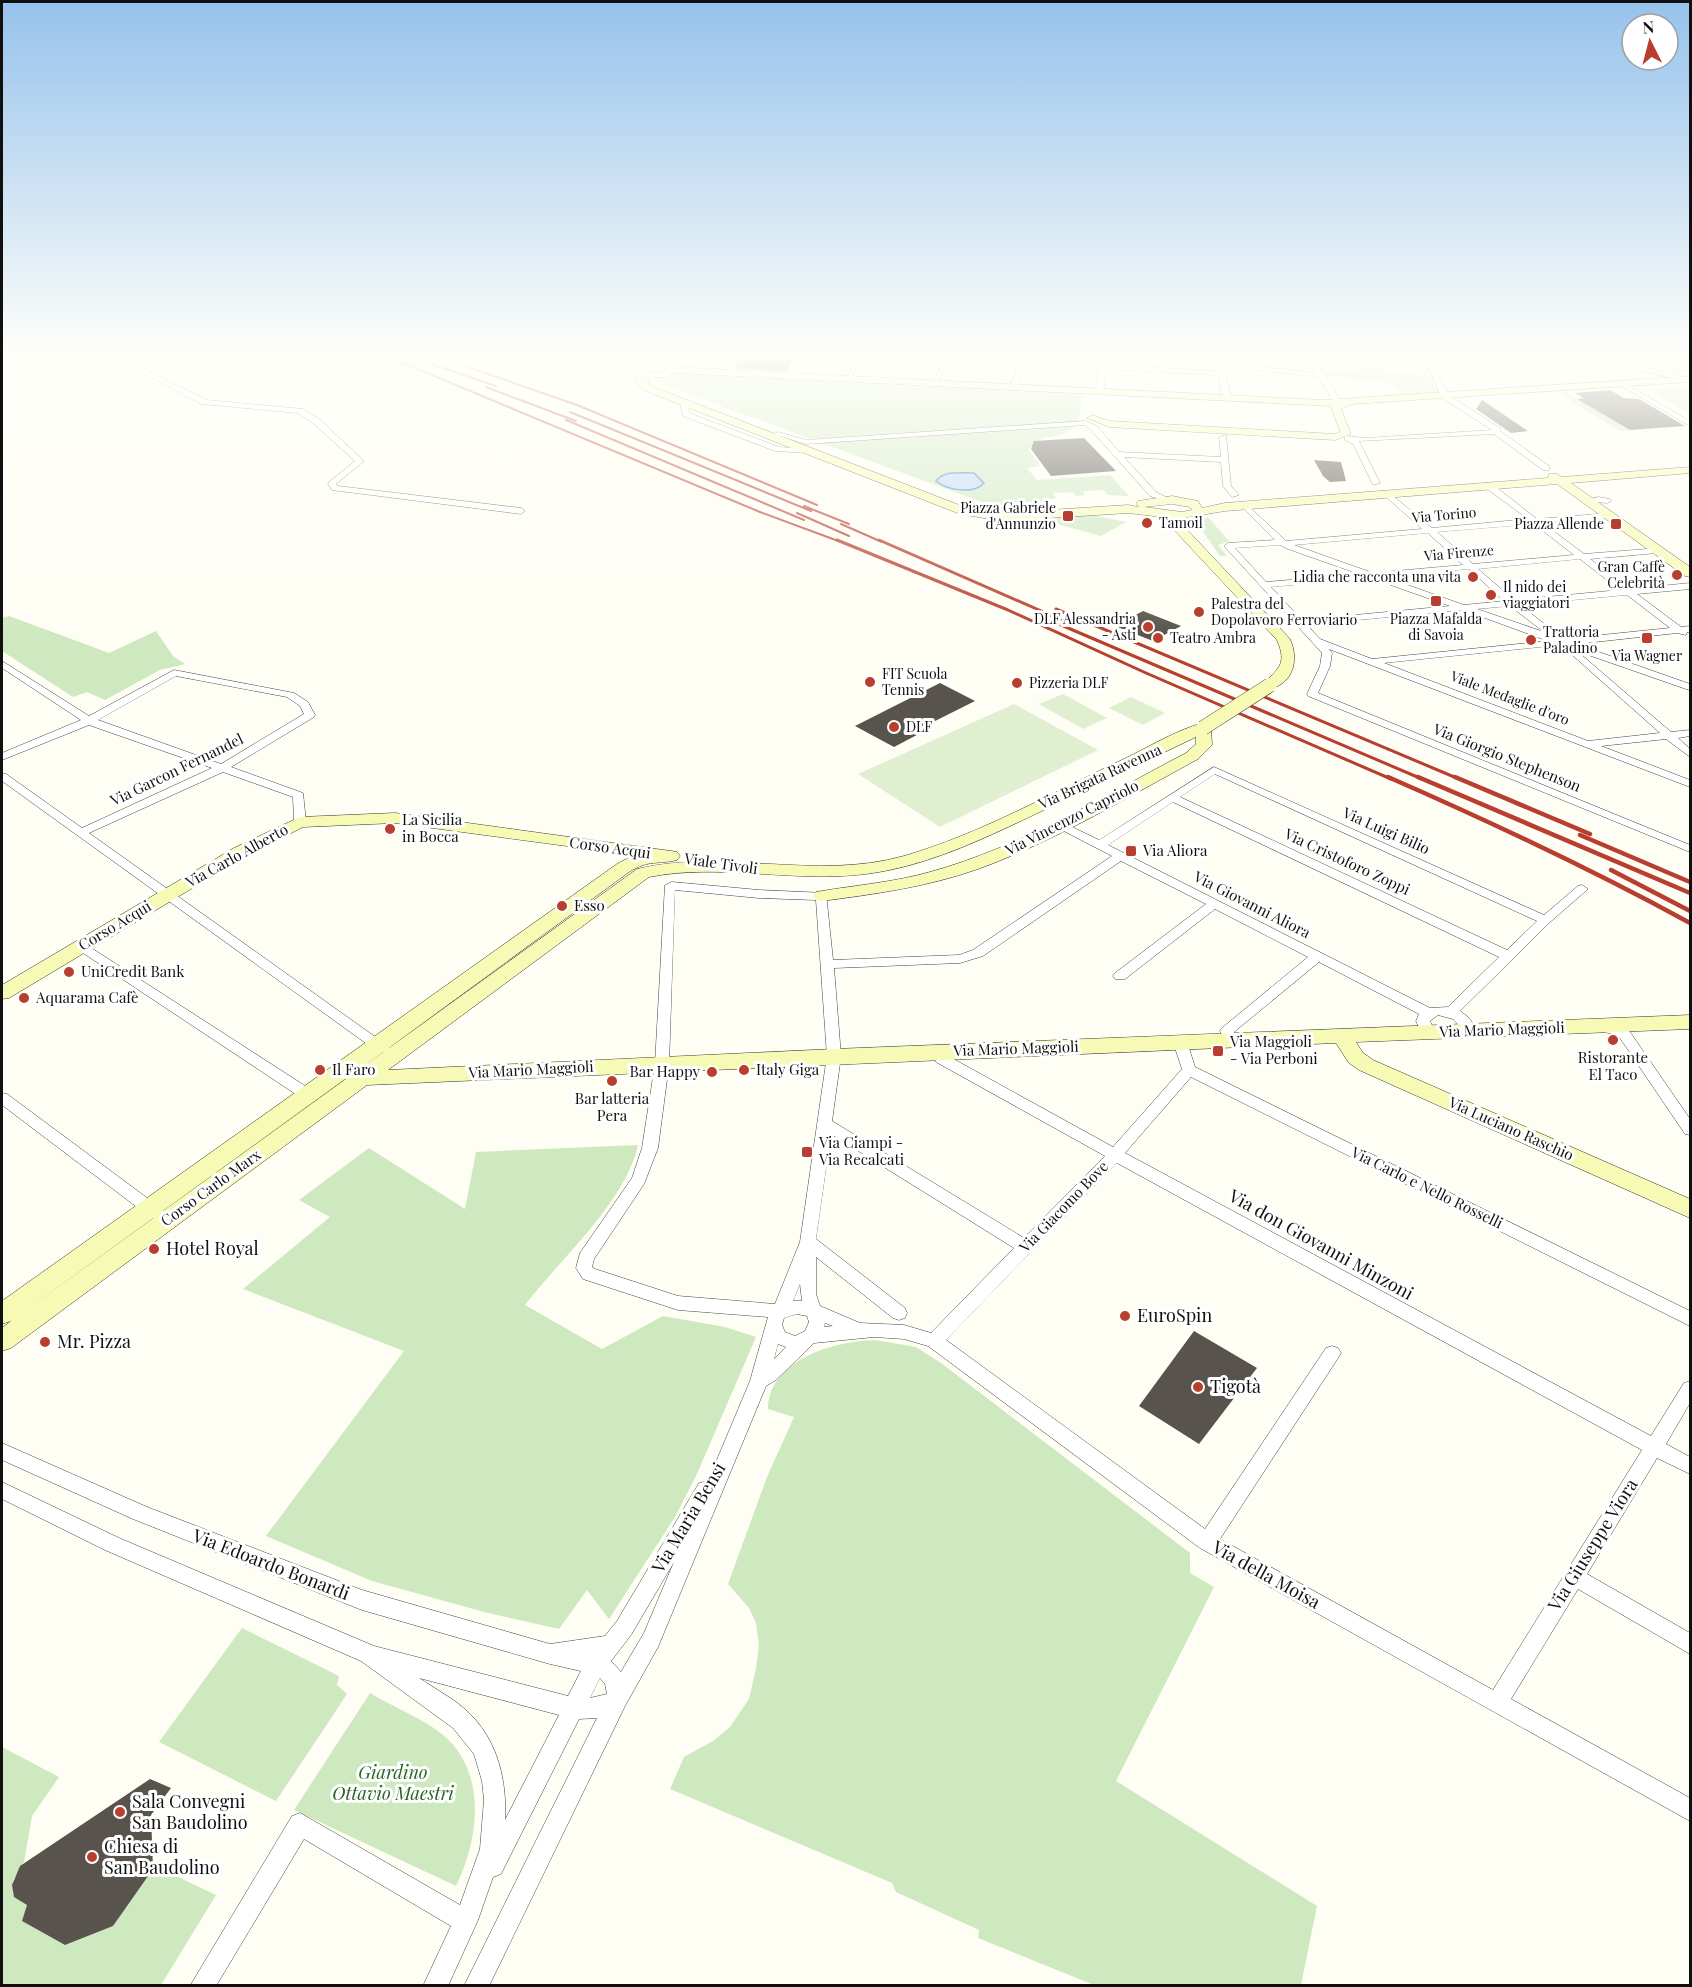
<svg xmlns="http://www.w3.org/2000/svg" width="1692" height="1987" viewBox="0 0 1692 1987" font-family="'Playfair Display',serif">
<rect width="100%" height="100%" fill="#fefef4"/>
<path fill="#cee8bf" d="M1314 358H1380L1384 373 1429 374 1438 393 1406 396 1385 382H1395L1394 379H1387L1388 381 1347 380 1345 376 1324 377 1320 370 1361 371 1358 364 1316 362Z
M690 374 1079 395 1082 397C1080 428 1071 436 1041 438L1042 440 1037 441 1041 447 1028 448 1035 459 1043 460H1037L1040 466 1027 468 1037 480 1110 475 1129 496 1108 495 1103 490 1083 491 1085 495 1076 496 1073 492 1053 493 1056 498 1046 500 1050 506 1015 508 987 504 667 386 664 383 674 376Z
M1690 387V414L1648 390Z
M1566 392 1630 430 1620 431 1557 393Z
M1092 515 1126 522 1101 536 1042 520Z
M1208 517 1229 541 1218 545 1227 556H1220L1197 523Z
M9 616 109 653 156 631 173 656 185 664 160 670 105 700 87 692 73 697 2 651V618Z
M638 1145C625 1203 560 1259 525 1305L602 1349 663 1316 725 1327 756 1337 696 1476 675 1517 609 1619 587 1590 559 1629 488 1613 372 1581 266 1536 404 1351 243 1289 330 1217 299 1200 369 1148 465 1209 476 1152Z
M875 1340 916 1347 941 1363 1190 1553V1573L1214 1587 1116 1781 1317 1906 1301 1985H1094L978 1938 979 1930 896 1892 892 1883 670 1789 684 1757 713 1741 730 1727 749 1699 756 1669 759 1645 756 1623 749 1608 728 1584 767 1477 794 1417 768 1409C769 1359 835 1341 875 1340Z
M242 1628 339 1676 337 1685 347 1694 276 1801 159 1742Z
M370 1693C393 1707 422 1718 442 1734 488 1772 479 1839 456 1886L294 1810Z
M2 1747 59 1777 32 1816 24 1862 13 1880 14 1897 28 1904 22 1921 65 1945 113 1926 153 1865 216 1895 161 1985H2Z"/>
<path fill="#e0efd0" d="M1063 694 1107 718 1083 729 1039 704Z
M1131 697 1165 713 1143 725 1109 708Z
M1014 704 1098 750 940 827 858 774Z"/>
<path fill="#bcd6f3" stroke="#4880c5" stroke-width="1.5" d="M974 473 984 483C973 495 947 490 936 481 944 470 961 473 974 473Z"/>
<path fill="#58534d" d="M741 358H795L787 371 734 368Z
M1610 390 1624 398 1639 399 1685 426 1630 430 1577 399 1584 398 1575 393Z
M1482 400 1528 431 1511 433 1476 409Z
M1084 438 1116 471 1051 476 1031 449 1034 441Z
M1314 460 1341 462 1346 481 1330 482 1323 476Z
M1143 611 1181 626 1153 641 1115 626Z
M940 683 975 701 927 725 932 727 894 747 855 726Z
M1194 1331 1257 1368 1199 1444 1139 1406Z
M150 1779 171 1788 151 1815 153 1869 113 1926 65 1945 22 1921 27 1905 14 1897 12 1885 20 1866Z"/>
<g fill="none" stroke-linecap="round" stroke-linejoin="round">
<defs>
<path id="street" d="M80 358H91L144 369 207 400 303 409 319 419 364 461 336 484 338 486 521 508 525 511 521 514 332 490 328 484 329 482 355 461 313 423 298 413 202 404 140 372Z
M661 358H669L655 365 650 364Z
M857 358H863L850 380H846Z
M945 358H951L936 385H932Z
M1020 358H1026L1016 389 1010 390Z
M1104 358 1107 360V365L1218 371 1215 367 1217 365 1206 363 1200 358H1207L1226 363 1231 361 1234 364 1316 373 1308 358H1314L1342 403 1335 405 1319 377 1225 366H1221C1229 373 1225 388 1233 397L1229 399 1221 393 1219 375 1106 369 1104 388 1100 390 1096 388 1101 360Z
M1424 358H1430L1448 395 1500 428V431L1549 466V470H1543L1494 434 1359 441 1380 483 1373 485 1353 444 1345 440V436L1366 438 1492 430 1442 398Z
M1587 358H1598L1664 372 1670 368 1690 365V369L1674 371 1671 374 1679 376 1677 379Z
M1618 382H1622L1690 421V426L1618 384Z
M684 401 688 403 689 413 779 447 809 449 813 451 809 453 775 451 683 416 680 403Z
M1086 421 1097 426 1119 452 1221 457 1219 437 1226 435 1231 486 1239 495 1232 497 1223 486 1221 462 1124 457 1156 492 1172 500 1168 502 1150 496 1091 430 1085 425 806 444 774 434 778 432 806 440Z
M1486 484H1492L1537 519 1610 513 1611 515 1607 518 1543 523 1584 554 1660 548V552L1657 553 1590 559 1631 589 1690 583V589L1637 594 1681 627 1690 626V632H1687L1686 635 1677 633 1576 644 1690 684V690L1686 689 1577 651 1671 732 1690 730V736L1678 738 1690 749V757L1666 739 1601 746 1690 780V787L1329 649 1332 653 1330 666 1318 693 1690 845V852L1308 696 1307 694 1320 666 1322 653 1224 546 1228 543 1275 540 1243 508 1242 506 1246 504 1286 541 1422 529 1384 495V491H1387L1432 528 1528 519 1486 488ZM1534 524 1574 555 1473 564 1437 532ZM1428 533 1463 565 1373 573 1294 545ZM1280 545 1288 549 1359 574 1266 582 1235 548ZM1580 559 1620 590 1514 600 1478 569ZM1469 569 1504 601 1464 605 1385 577ZM1371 578 1450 606 1302 620 1271 587ZM1627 595 1670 628 1563 639 1557 637 1556 633 1520 605ZM1510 606 1544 632 1477 609ZM1463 610 1548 641 1372 659 1320 639 1307 625ZM1561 645 1660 733 1588 741 1384 663Z
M1598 497 1610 499 1611 501 1607 503 1595 502 1597 505 1593 507 1585 501Z
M2 661 89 716 174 670 294 693 308 702 315 715 314 717 231 767 303 793 306 822 304 824H296L294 822 293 797 223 772 89 833 388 1046 390 1049 388 1052H378L2 781V773L6 774 82 828 212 768 89 725 2 760V753L81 720 2 668ZM176 676 287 697 300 706 304 714 221 764 98 720Z
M1214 767 1544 915 1578 886 1582 885 1588 889 1549 923 1460 1011 1468 1017 1479 1031 1477 1034H1467L1453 1019 1438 1015 1430 1021 1435 1032 1433 1035H1423L1416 1021 1419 1014 1319 962 1234 1032 1238 1040 1231 1045 1226 1043 1220 1031 1222 1028 1308 957 1215 909 1125 979H1115L1113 976 1115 973 1206 904 1121 861 983 956 960 963 834 968 841 1056 832 1121 1024 1238 1105 1156 936 1062 933 1052 935 1049H945L948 1056 1113 1147 1182 1069 1173 1042 1180 1037 1187 1042 1195 1067 1690 1311V1326L1191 1077 1125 1153 1651 1436 1684 1383 1690 1381V1403L1666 1444 1690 1457V1474L1657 1458 1587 1574 1690 1633V1654L1578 1589 1511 1699 1690 1798V1821L1200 1548 928 1346 904 1339 874 1337 814 1343 776 1380 766 1386 658 1647 625 1706 489 1986H464L597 1718 579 1719 501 1874 493 1877 478 1920 448 1986H423L451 1926 304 1839 216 1986H190L292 1816 300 1813 460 1905 480 1849 484 1800 482 1781 474 1754 453 1728 361 1661 105 1550 2 1499V1482L119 1538 374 1646 568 1696 581 1671 550 1664 362 1610 133 1519 2 1460V1443L147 1507 362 1590 550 1644 605 1636 617 1621 699 1483 708 1481 750 1381 768 1317 678 1310 583 1279 576 1268 580 1253 632 1178 642 1148 655 1064 665 885 672 882 759 890 826 893 833 960 959 955 973 950 1112 856 1058 828 1056 826 1058 824H1066L1099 840ZM1215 774 1537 921 1507 950 1180 797ZM1173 802 1499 957 1448 1007 1430 1008 1108 845ZM675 890 759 898 816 900 827 1056 800 1242 775 1304 678 1296 595 1269 592 1267 594 1259 644 1184 658 1148 669 1064ZM831 1134 1014 1248 931 1333 904 1325 860 1323 820 1306 816 1294V1257L893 1318 899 1320 905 1318 907 1313 905 1308 816 1239ZM1117 1163 1642 1450 1493 1690 1220 1539 1338 1358 1341 1353 1338 1348 1332 1346 1326 1348 1205 1529 946 1340ZM800 1284 802 1301H793ZM797 1314 807 1316 809 1322 805 1331 795 1336 785 1332 782 1325 784 1318ZM825 1323 833 1326 824 1327ZM778 1344 786 1347 774 1359ZM674 1562 644 1633 621 1672 611 1661 631 1635ZM419 1678 559 1715 505 1820C507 1781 498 1741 469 1713 455 1699 435 1689 419 1678ZM600 1678 605 1684 607 1694 590 1698Z
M82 942 313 1091 315 1095 313 1099H303L77 949 76 946 77 943Z
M1603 1023 1623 1027 1630 1032 1690 1119V1135L1685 1134 1620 1038 1614 1034 1598 1031 1596 1028 1598 1025Z
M2 1093 7 1094 162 1209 164 1213 162 1217 156 1219 150 1217 2 1105Z"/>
<path id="secondary" d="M591 358C614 356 636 377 660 372 665 371 668 368 673 367L1324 400 1690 376V382L1352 404 1341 409 1351 434 1335 440 1109 427 1087 418 1092 415 1110 421 1335 434 1340 432 1331 406 675 373 666 377 647 378 649 384 656 388 967 508 1002 513 1128 505 1139 507 1136 504 1138 501 1172 496 1198 501 1202 508 1225 503 1548 478 1549 474H1557L1562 477 1690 467V473L1571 483 1690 567V577L1685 576 1557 484 1225 511 1177 519 1290 639C1299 659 1294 683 1270 689L1263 685C1277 668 1288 666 1277 640L1162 517 1128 513 1002 521 960 514 648 392 640 387 635 376ZM1172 504 1190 507 1192 510 1182 512 1144 507Z
M1203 723 1211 728 1212 745 1198 759C1126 798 1055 841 978 869 927 887 875 894 822 901L816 900 813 896 816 892 822 891C858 885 895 882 930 872 1021 847 1104 796 1186 753L1196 744V737C1145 761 1095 786 1044 810 987 837 929 866 866 874 794 883 719 863 649 877L388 1070 834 1049 1690 1015V1029L1356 1042 1363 1053 1373 1060 1690 1199V1218L1359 1070 1349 1063 1336 1043 367 1085 11 1348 2 1351V1328L11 1321 2 1324V1301L617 864 634 855 395 823 303 827 246 856 9 998 2 999V985L234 848 300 817 395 813 671 851 677 852 680 856 677 860C657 865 650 859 629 872L360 1069 637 869C724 848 816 881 904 856 980 834 1052 793 1124 759 1149 747 1176 730 1203 723ZM345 1079H346L18 1316Z"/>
</defs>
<use href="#street" stroke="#434343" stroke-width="1"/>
<use href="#secondary" stroke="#323232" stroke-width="1"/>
<use href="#street" fill="#fff" fill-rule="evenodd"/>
<use href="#secondary" fill="#f7fab4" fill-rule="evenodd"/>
<path stroke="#b83f30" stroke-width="2" d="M391 358 760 512 841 542
M414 358 496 386
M468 367 577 405 817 505
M486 387 576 421
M570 412 811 511
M566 420 804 520
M804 506 849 524
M797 513 849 536
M841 524 882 542"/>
<path stroke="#b83f30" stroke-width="3" d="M837 540 1008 610 1146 673 1391 779
M879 540 1064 621
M1056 609 1459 779
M1054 622 1422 779"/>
<path stroke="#b83f30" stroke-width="4.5" d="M1388 777C1491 822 1591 869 1690 923
M1418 777 1690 893
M1455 777 1590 834
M1580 835 1690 882
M1611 870 1690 911"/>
<defs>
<path id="secondary-bridge" d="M1203 728 1270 685"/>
</defs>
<use href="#secondary-bridge" stroke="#323232" stroke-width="15" stroke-linecap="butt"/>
<use href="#secondary-bridge" stroke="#f7fab4" stroke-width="14"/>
</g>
<linearGradient id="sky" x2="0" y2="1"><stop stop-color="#96c2ec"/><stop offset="0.56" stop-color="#fffffa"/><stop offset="1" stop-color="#fffffa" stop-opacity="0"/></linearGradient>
<rect width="1692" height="636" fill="url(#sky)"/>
<g fill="#b83f30" stroke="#fff" stroke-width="2">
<rect x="1062" y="510" width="12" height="12" rx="3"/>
<circle cx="1147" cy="523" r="6"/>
<rect x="1610" y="518" width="12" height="12" rx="3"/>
<circle cx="1677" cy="575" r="6"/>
<circle cx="1473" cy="577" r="6"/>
<circle cx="1491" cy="595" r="6"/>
<rect x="1430" y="595" width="12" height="12" rx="3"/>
<circle cx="1199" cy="612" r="6"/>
<circle cx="1148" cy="627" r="6"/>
<circle cx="1158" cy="638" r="6"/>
<rect x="1641" y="632" width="12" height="12" rx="3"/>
<circle cx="1531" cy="640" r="6"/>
<circle cx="870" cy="682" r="6"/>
<circle cx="1017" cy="683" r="6"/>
<circle cx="894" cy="727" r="6"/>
<circle cx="390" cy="829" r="6"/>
<rect x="1125" y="845" width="12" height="12" rx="3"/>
<circle cx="562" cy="906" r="6"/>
<circle cx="69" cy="972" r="6"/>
<circle cx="24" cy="998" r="6"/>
<circle cx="1613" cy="1040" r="6"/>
<rect x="1212" y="1045" width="12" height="12" rx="3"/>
<circle cx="320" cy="1070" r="6"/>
<circle cx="744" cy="1070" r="6"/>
<circle cx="712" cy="1072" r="6"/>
<circle cx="612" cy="1081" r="6"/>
<rect x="801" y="1146" width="12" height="12" rx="3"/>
<circle cx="154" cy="1249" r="6"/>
<circle cx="1125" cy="1316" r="6"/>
<circle cx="45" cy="1342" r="6"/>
<circle cx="1198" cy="1387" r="6"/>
<circle cx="120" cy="1812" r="6"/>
<circle cx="92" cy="1857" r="6"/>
</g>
<g text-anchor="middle" stroke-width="6" stroke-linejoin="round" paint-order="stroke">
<g font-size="14" fill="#101010" stroke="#fff" text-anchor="start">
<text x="1056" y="513" text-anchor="end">Piazza Gabriele<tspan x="1056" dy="16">d'Annunzio</tspan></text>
<text x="1159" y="528">Tamoil</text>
<text x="1604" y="529" text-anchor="end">Piazza Allende</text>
<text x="1665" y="572" text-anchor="end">Gran Caffè<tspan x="1665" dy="16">Celebrità</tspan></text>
<text x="1461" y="582" text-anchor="end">Lidia che racconta una vita</text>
<text x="1503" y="592">Il nido dei<tspan x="1503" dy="16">viaggiatori</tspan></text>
<text x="1211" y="609">Palestra del<tspan x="1211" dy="16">Dopolavoro Ferroviario</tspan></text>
<text x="1136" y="624" text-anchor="end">DLF Alessandria<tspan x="1136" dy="16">- Asti</tspan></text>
<text x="1436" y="624" text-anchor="middle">Piazza Mafalda<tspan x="1436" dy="16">di Savoia</tspan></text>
<text x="1543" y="637">Trattoria<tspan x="1543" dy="16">Paladino</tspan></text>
<text x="1170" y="643">Teatro Ambra</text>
<text x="1647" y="661" text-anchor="middle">Via Wagner</text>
<text x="882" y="679">FIT Scuola<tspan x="882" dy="16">Tennis</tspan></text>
<text x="1029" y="688">Pizzeria DLF</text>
<text x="906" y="732">DLF</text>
</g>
<g font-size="14" fill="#101010" stroke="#fff">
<text transform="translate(1444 515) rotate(-5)" y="5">Via Torino</text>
<text transform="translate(1459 553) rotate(-5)" y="5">Via Firenze</text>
<text transform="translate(1510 698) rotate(21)" y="5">Viale Medaglie d'oro</text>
</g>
<g font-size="15" fill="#101010" stroke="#fff">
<text transform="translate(1507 758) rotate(22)" y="5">Via Giorgio Stephenson</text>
<text transform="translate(177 770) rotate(-26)" y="5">Via Garcon Fernandel</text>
<text transform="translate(1100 777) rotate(-25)" y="5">Via Brigata Ravenna</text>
<text transform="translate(1072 818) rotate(-27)" y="5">Via Vincenzo Capriolo</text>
<text transform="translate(1386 831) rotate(24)" y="5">Via Luigi Bilio</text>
<text transform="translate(610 848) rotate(8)" y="5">Corso Acqui</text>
<text transform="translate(237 856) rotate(-29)" y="5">Via Carlo Alberto</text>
<text transform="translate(1347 862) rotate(25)" y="5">Via Cristoforo Zoppi</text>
<text transform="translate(721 864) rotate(8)" y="5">Viale Tivoli</text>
<text transform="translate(1252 905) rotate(27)" y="5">Via Giovanni Aliora</text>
<text transform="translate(115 926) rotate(-31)" y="5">Corso Acqui</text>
<text transform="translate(1502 1030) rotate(-2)" y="5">Via Mario Maggioli</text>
<text transform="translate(1016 1049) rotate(-2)" y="5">Via Mario Maggioli</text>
<text transform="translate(531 1070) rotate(-3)" y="5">Via Mario Maggioli</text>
<text transform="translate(1511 1129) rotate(24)" y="5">Via Luciano Raschio</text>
<text transform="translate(211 1188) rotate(-36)" y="5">Corso Carlo Marx</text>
<text transform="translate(1427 1188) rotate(26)" y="5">Via Carlo e Nello Rosselli</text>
<text transform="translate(1064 1207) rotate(-46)" y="5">Via Giacomo Bove</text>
</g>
<g font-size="15" fill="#101010" stroke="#fff" text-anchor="start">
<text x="402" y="825">La Sicilia<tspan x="402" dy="17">in Bocca</tspan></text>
<text x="1143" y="856">Via Aliora</text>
<text x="574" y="911">Esso</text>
<text x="81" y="977">UniCredit Bank</text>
<text x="36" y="1003">Aquarama Cafè</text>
<text x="1230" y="1047">Via Maggioli<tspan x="1230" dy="17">- Via Perboni</tspan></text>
<text x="1613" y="1063" text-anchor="middle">Ristorante<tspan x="1613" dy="17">El Taco</tspan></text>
<text x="332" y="1075">Il Faro</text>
<text x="756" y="1075">Italy Giga</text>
<text x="700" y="1077" text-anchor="end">Bar Happy</text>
<text x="612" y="1104" text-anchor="middle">Bar latteria<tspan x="612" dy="17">Pera</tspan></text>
<text x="819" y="1148">Via Ciampi -<tspan x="819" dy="17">Via Recalcati</tspan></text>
</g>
<g font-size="18" fill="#101010" stroke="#fff">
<text transform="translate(1321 1245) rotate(29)" y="6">Via don Giovanni Minzoni</text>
<text transform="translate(689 1518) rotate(-59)" y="6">Via Maria Bensi</text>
<text transform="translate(1593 1545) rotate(-58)" y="6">Via Giuseppe Viora</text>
<text transform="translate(271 1565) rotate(21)" y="6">Via Edoardo Bonardi</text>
<text transform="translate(1266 1575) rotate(29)" y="6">Via della Moisa</text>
</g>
<g font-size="18" fill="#101010" stroke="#fff" text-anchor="start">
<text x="166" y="1255">Hotel Royal</text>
<text x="1137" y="1322">EuroSpin</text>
<text x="57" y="1348">Mr. Pizza</text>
<text x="1210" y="1393">Tigotà</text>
<text x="132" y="1808">Sala Convegni<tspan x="132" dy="21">San Baudolino</tspan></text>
<text x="104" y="1853">Chiesa di<tspan x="104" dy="21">San Baudolino</tspan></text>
</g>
<g font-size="18" font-style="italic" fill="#276524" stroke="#fff">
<text x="393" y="1779">Giardino<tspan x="393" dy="21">Ottavio Maestri</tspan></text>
</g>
</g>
<rect width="1692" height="1987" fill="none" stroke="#101010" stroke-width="6"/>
<g transform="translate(1650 42) rotate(354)"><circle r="28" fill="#ffffff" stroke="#9f9f9f" stroke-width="1.5"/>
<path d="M0-4.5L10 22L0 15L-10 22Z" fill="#b83f30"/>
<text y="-9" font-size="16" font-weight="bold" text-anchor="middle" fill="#101010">N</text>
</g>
</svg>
